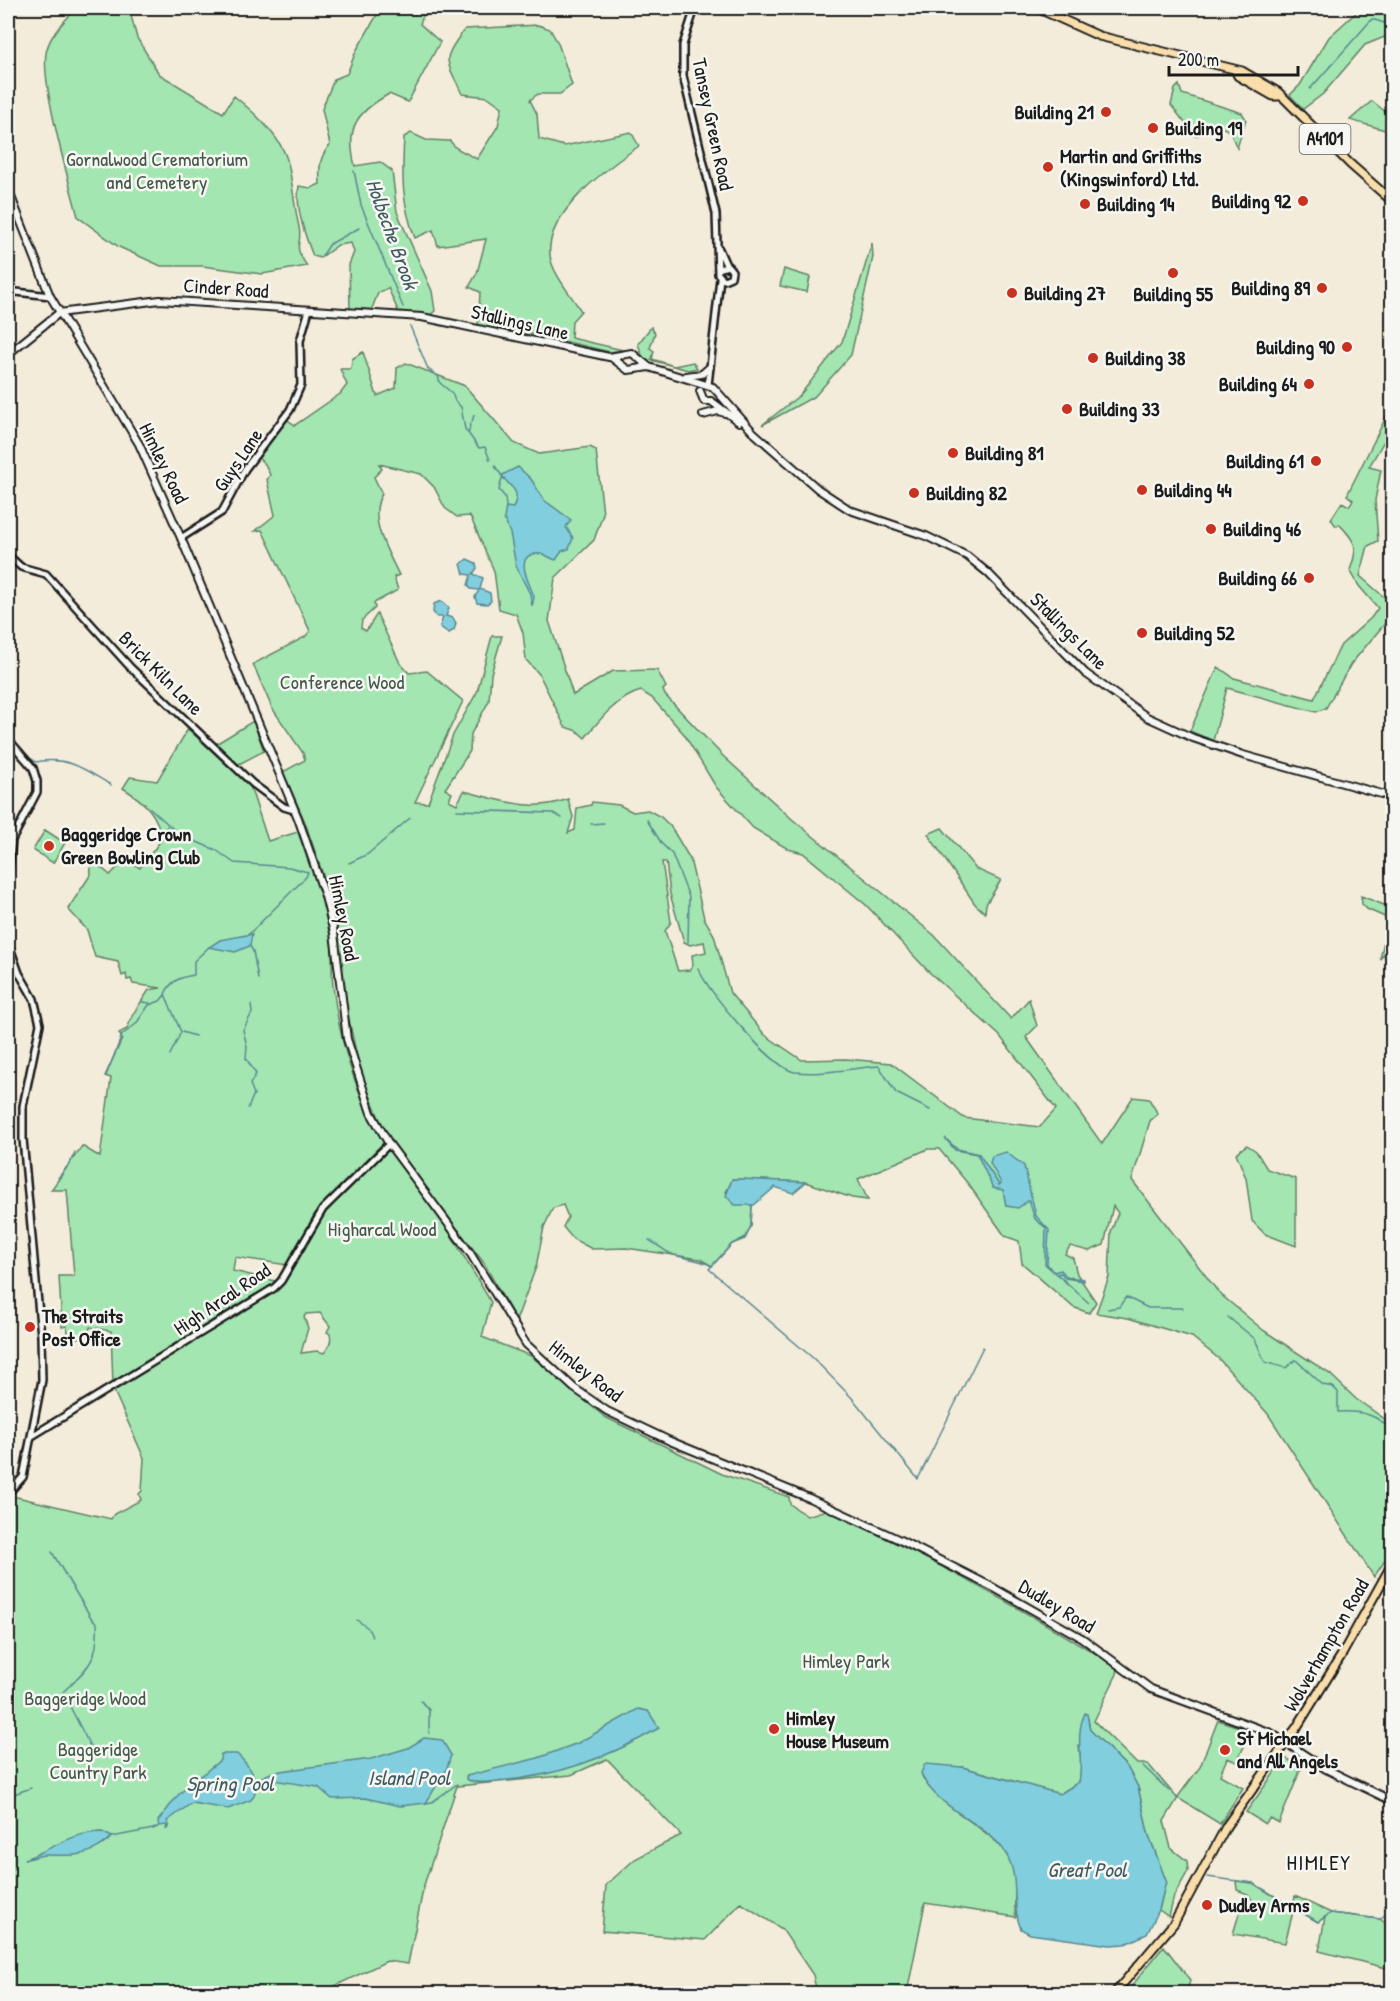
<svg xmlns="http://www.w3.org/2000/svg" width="1400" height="2001" viewBox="0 0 1400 2001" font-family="'Patrick Hand',sans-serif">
<rect width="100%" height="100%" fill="#f4ecda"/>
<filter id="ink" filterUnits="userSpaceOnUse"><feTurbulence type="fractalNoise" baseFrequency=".0167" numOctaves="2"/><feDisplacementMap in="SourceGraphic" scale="12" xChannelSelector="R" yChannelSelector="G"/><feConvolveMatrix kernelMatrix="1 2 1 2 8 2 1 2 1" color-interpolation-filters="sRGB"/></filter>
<g filter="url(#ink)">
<path fill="#a3e6b1" stroke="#608166" stroke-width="1.5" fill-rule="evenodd" d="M76 8H129L137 38 159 74 223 113 234 96C254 112 282 137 288 163 293 184 294 206 299 227 303 246 291 243 307 266L262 274 202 266H161L119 247 78 217C70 185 38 75 47 49 51 33 66 20 76 8Z
M381 8H426L420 24 440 42 408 102 389 94C357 112 345 127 355 166L380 162 392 171 397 212 432 291 435 311 430 315 399 313 388 288 378 293 371 311 350 309 349 265 354 252 351 243 338 245 320 258 313 256C305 236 295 207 299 186L311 188 320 184C319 168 319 157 330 145L322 109 334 79 347 74 356 51Z
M1361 8 1371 11 1375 8H1392V34L1365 45 1323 94 1303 109 1290 95 1300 85 1329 37Z
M538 25 550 29 558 43 572 85 560 94H538L530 100 537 114 539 139 564 146 631 132 639 146C607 168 536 219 552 264 558 281 572 296 581 311L572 321 571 338 623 350 610 352 538 335 478 326 480 292 469 287 477 273 486 239 438 246 433 230 415 238C401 201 402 176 404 137L411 133 426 140 450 141 456 148 477 159 498 126 502 107 488 97 462 94C446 59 440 61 465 29Z
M1179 85 1182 94 1242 113 1246 119 1237 148 1230 132 1224 128 1195 136 1171 105 1175 89Z
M1372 101 1392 117V136L1385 130 1350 120Z
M872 243 873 257 851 355 815 396 762 425 800 395 842 342Z
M784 269 810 277 807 292 780 286Z
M651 327 655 333 650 348 654 351 652 359 674 366 693 362 697 368 688 370 643 358 638 344Z
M363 352 377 396 396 388 397 368 406 363 465 386 514 443 539 454 590 447 596 450 603 514 594 540 555 578 549 621 573 695 613 671 657 670 666 687 663 690 665 695 723 756 792 819 934 935 1011 1019 1029 999 1037 1026 1026 1037 1102 1144 1133 1097 1149 1099 1158 1114 1150 1121 1132 1180 1219 1293 1263 1330 1330 1374 1356 1399 1392 1424V1550L1374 1577 1268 1414 1219 1359 1192 1337 1128 1318 1096 1313 1109 1277 1111 1232 1118 1213 1113 1206 1104 1245 1089 1251 1070 1246 1065 1254 1073 1258 1077 1274 1096 1302 1089 1313 1073 1307 1022 1263 1019 1241 1005 1236 969 1185 939 1149H928L858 1179 868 1200 852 1198 806 1182 733 1179 726 1192 739 1203 752 1205 751 1226 745 1239 732 1244 712 1266 700 1259 626 1248 592 1249 573 1239 563 1227 568 1217 563 1205 553 1208 544 1227 536 1267 516 1321 484 1263 395 1148 381 1123 360 1070 342 988 334 917 323 875 305 822 283 772 305 760 303 753 272 708 253 664 305 637 310 631 262 530 255 531 275 515 267 480 270 475 265 464 258 458 286 419 295 425 340 394 347 385 340 369H351L352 359ZM379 464 421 474 434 487 445 508 457 517 470 516 494 571 499 609 516 614 523 633 526 660 539 674 565 727 577 731 585 738C599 720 618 697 641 691L652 698 684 734 716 787 753 828 788 849 803 853 866 905 929 972 999 1035 1056 1109 1040 1127 964 1118 891 1063 846 1059 802 1060 765 1035 730 993 714 935 704 918 690 859 671 827 661 817 648 810 633 812 619 805 592 802 591 805 577 808 575 830 568 833 573 817 568 799C533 813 499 800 464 791L457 804 449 800 452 793 445 789 470 751 471 734 489 701 491 674 502 636H492L477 692 453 735 428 803 415 802 463 701 427 671 409 673 400 663 377 614 366 631 361 628 362 620 375 608 374 603 398 590 394 577 399 575C388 552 367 518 382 494L374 477 382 469ZM662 862H666L670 894 684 942 690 945 704 942 706 952 692 955 693 965 690 970 678 971 665 931 671 922Z
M1392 405V427L1369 467 1381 470 1375 500 1378 541 1368 546 1360 576 1392 604V615L1351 664 1326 708 1316 712 1227 688 1213 741 1190 731 1218 667 1234 678 1314 699 1341 645 1371 618 1378 608 1359 586 1350 570C1359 546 1356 542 1339 524L1336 526 1331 519 1342 502 1349 506 1353 500 1347 495Z
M253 721 264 751 237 765 216 744Z
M188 729 250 786 268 841 298 832 311 869H314C320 891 329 913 331 936 333 952 331 970 333 986 340 1045 355 1092 384 1142L317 1210 287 1265 235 1257 233 1271 275 1281 273 1284 113 1385 111 1331 90 1327 88 1335 69 1341 67 1326 62 1327 59 1276H74L67 1190H51L82 1146 100 1157 111 1078 105 1076 122 1039 119 1033 127 1029 133 1014 149 990 161 988 133 984 131 979 127 980 126 974 122 976 118 962 95 957 87 930 68 909 91 874 90 858 110 875 126 859 140 868 162 839C157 813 145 802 123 788L130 777 157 781Z
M942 828 976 869 1001 880 986 904 985 913 975 904 928 834Z
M45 830 65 843 53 863 33 850Z
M1361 896 1392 908V945L1380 959 1389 919 1367 909 1362 904Z
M1247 1145 1256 1151 1267 1169 1296 1179V1246L1265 1234 1252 1221 1246 1178 1236 1153Z
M388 1147 441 1218 491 1302 482 1337 531 1356 605 1417 722 1474 789 1497 790 1504 807 1516 826 1510C922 1553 1013 1604 1103 1658L1118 1669 1117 1674 1094 1721 1137 1764H1148L1177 1798 1200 1767 1218 1720 1251 1731 1237 1762 1227 1758 1220 1775 1243 1788 1220 1824 1178 1798 1164 1821 1171 1848 1187 1861 1188 1871 1174 1896 1169 1917 1159 1910 1166 1881 1148 1833 1138 1787 1127 1767 1090 1730 1088 1718 1079 1746 1082 1767 1079 1782 1060 1794 962 1767 922 1776C941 1813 999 1828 1013 1867 1019 1884 1012 1901 1016 1917L925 1903 907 1993H817L813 1975 782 1929 741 1903 705 1940 602 1931 606 1885 635 1859 681 1835 607 1759 571 1775 457 1786 424 1885 408 1964 387 1961 320 1993 8 1994V1495L111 1519 114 1514 141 1500 139 1494 142 1491 144 1458 114 1391 284 1283 325 1213ZM320 1313 330 1326 327 1332 330 1334C332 1342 329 1347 324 1353L317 1351 301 1353 308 1328 304 1317 306 1314Z
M1285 1758 1302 1766 1279 1823 1270 1818 1265 1824 1246 1812Z
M1236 1881 1253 1883 1293 1908 1295 1896 1331 1913 1380 1919 1392 1928 1386 1968 1319 1951 1325 1917 1318 1922 1294 1908 1285 1943 1233 1934 1240 1911 1245 1910 1252 1900 1248 1894 1237 1890Z
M1164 1946 1190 1980 1187 1993H1126Z"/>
<path fill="#81cfde" stroke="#598790" stroke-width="1.5" d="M518 467 531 479 544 500 571 520 566 527 573 538 569 549 562 551 556 560C551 559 547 555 542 554 508 551 533 589 534 597 534 598 532 605 532 606L530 594 516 566 510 533 504 519 506 507 513 508C522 487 509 489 502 475Z
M467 559 476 563 477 568 473 574 483 578 480 589 490 593 491 601 487 604 477 603 475 597 479 590 471 589 468 585 471 575 464 574 461 564Z
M441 601 449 608 446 616 453 618 456 623 454 630 449 633 440 627 443 617H437L433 612 434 604Z
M252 934 250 946 235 952 209 947 220 940Z
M945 1138 957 1149 979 1154 999 1185 1001 1183 990 1163 992 1156 1006 1152 1024 1166 1036 1216 1049 1230 1047 1264 1053 1272 1061 1270 1067 1277 1084 1279V1281L1065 1278 1061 1273 1057 1274 1089 1303 1045 1264 1046 1228 1035 1219 1029 1200 1018 1208 1006 1206 1003 1190 993 1188 977 1154 955 1150Z
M732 1179H741L806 1182 793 1193 775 1187 754 1205H735L726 1196Z
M638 1709 648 1711 659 1728C610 1757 555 1777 498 1781 487 1782 475 1784 466 1779V1776L538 1758 578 1743Z
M1085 1713 1087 1714 1090 1730 1127 1767 1138 1787 1148 1833 1166 1881 1159 1910 1147 1934 1125 1944 1110 1945 1030 1934 1021 1929C1010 1904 1021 1877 1005 1852 989 1825 932 1806 921 1773L925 1764 962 1767 1060 1794 1079 1782C1084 1758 1074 1736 1085 1713Z
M424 1738 442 1740 451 1755 447 1768 426 1803 400 1806 365 1798 332 1799 318 1787 260 1778 273 1772 371 1759 408 1748Z
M221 1754H237C249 1766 264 1782 251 1800L228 1809 192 1803 167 1821 169 1826 166 1830 167 1825 159 1826 158 1821 179 1794 220 1760Z
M102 1832 112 1837C91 1857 75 1856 47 1855 39 1854 31 1860 24 1859 52 1850 71 1832 102 1832Z"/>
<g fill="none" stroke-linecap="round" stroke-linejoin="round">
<path stroke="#598790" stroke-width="1.5" d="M1310 89 1372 19 1384 23 1392 18
M354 171 361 205 403 307
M322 256 330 244 359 228
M410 326 428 369 438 376 440 383 452 393 455 401 461 407 465 429 479 448 485 447 490 460
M472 422 474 415
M469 432 470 424
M495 466 504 479
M502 478 499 490 505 497 506 507
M32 759 36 762C69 756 84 769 111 785
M150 808 180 835 216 850 234 863 289 867 308 872 306 877 248 935
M457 810 553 813 562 818
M647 820 662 844 672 854 689 897 688 942
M591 824 604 823
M161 841 167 826
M349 863 368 854 410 818
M250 946 253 951 258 979
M698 968C706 990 773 1069 795 1072 823 1075 852 1068 879 1066L896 1093 930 1110
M142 1002 150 1003
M182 1032 195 1036
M170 1055 181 1032 165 994C171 980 181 977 194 975V961L209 947
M106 1076 122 1035 136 1024 149 1005 160 1001 165 995
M248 1108 254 1094 250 1084 256 1074 246 1058 247 1046 243 1030 252 1013 251 1005
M58 1178 70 1163 75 1152
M752 1205 751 1226 746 1237 732 1244 709 1269 814 1359 853 1399 918 1479 983 1347
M649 1240C657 1244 665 1252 674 1255 687 1259 699 1259 712 1266
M1108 1309 1119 1307 1126 1297 1148 1308H1183
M1228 1317 1255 1339 1265 1362 1286 1368 1295 1360 1297 1361 1323 1385 1333 1387 1338 1392V1412C1363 1411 1376 1414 1392 1431
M52 1552 66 1576
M357 1620 368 1628
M369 1630 372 1637
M63 1692C87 1668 99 1662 97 1623L92 1619 67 1578
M65 1697 83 1732
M421 1701 429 1710V1733
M84 1734 94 1755
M1143 1766 1169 1791
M256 1778H260
M8 1796 31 1788
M426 1803 432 1802 457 1784
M112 1837 153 1829 159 1826
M1207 1877 1253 1883 1318 1922 1331 1913 1380 1919 1388 1912 1392 1916"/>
<defs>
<path id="tertiary" d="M695 8 683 45V76L716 214 718 274 724 280 731 277 732 271 728 266 719 269
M719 249 726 265
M8 291 50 296
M708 385 720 278
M181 538 222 512 245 469 290 410 301 385 300 341 309 310
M10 557 21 567 46 574 130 667 253 784 284 807 294 810
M8 739 33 768 37 781V792L12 840 8 878
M8 942 19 973 34 999 40 1024 23 1106V1139L41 1336 42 1380 23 1477 12 1489H8
M32 1436 274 1288 281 1281 323 1209 389 1144"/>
<path id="secondary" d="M8 189 50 296 139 444 181 538 298 818 325 896 334 933 347 1039 371 1113 389 1144 470 1253 526 1344 574 1388 607 1411 670 1441 809 1498 900 1540 994 1588 1082 1638 1151 1689 1271 1733 1326 1769 1392 1801
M59 313 160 300 422 317 609 357 632 353 649 367 713 387 753 432 818 489 850 510 926 536 967 556 988 573 1085 673 1147 717 1193 738 1243 755 1392 797
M8 354 59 313
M611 357 628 370 649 367
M686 376 702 374 710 367
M700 391 704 401H711L739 422
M703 415 718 411 725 413"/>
<path id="primary" d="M1037 8 1099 36 1242 71 1278 92 1350 164 1392 201
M1236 72 1238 76 1273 96H1280"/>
<path id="trunk" d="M1114 1994 1174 1923 1227 1825 1297 1727 1341 1656 1392 1564"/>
</defs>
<use href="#tertiary" stroke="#1c1c1c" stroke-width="10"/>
<use href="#secondary" stroke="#1c1c1c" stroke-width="10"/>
<use href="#primary" stroke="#1c1c1c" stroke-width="11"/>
<use href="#trunk" stroke="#1c1c1c" stroke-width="11"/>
<use href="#tertiary" stroke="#f6f6f2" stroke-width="5"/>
<use href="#secondary" stroke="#f6f6f2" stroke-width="6"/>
<use href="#primary" stroke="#f9deab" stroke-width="7"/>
<use href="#trunk" stroke="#f9deab" stroke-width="7"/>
</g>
</g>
<g fill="#c8321e" stroke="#f6f6f2" stroke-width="2">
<circle cx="1106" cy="112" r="6"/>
<circle cx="1153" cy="128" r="6"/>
<circle cx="1048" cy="167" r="6"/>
<circle cx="1303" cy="201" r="6"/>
<circle cx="1085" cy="204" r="6"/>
<circle cx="1173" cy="273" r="6"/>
<circle cx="1322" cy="288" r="6"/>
<circle cx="1012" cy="293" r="6"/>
<circle cx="1347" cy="347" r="6"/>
<circle cx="1093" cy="358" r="6"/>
<circle cx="1309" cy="384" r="6"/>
<circle cx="1067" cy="409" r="6"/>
<circle cx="953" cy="453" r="6"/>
<circle cx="1316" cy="461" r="6"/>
<circle cx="1142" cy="490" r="6"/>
<circle cx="914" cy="493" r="6"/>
<circle cx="1211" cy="529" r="6"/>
<circle cx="1309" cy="578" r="6"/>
<circle cx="1142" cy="633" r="6"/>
<circle cx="49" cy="846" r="6"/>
<circle cx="30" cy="1327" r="6"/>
<circle cx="774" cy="1729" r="6"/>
<circle cx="1225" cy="1750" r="6"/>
<circle cx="1207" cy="1905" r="6"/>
</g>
<g text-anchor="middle" stroke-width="5" stroke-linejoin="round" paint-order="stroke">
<rect fill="#f6f6f2" stroke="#5d5d5c" stroke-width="1.5" x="1299.5" y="124" width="51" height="30" rx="4.5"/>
<g font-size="18" font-weight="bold" fill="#1c1c1c">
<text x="1325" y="145">A4101</text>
</g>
<g font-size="20" font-weight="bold" fill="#1c1c1c" stroke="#f6f6f2" text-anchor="start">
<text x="1094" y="119" text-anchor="end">Building 21</text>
<text x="1165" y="135">Building 19</text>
<text x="1060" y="163">Martin and Griffiths<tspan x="1060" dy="23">(Kingswinford) Ltd.</tspan></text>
<text x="1291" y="208" text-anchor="end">Building 92</text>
<text x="1097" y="211">Building 14</text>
<text x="1310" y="295" text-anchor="end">Building 89</text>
<text x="1024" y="300">Building 27</text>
<text x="1173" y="301" text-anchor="middle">Building 55</text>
<text x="1335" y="354" text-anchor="end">Building 90</text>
<text x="1105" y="365">Building 38</text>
<text x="1297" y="391" text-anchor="end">Building 64</text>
<text x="1079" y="416">Building 33</text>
<text x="965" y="460">Building 81</text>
<text x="1304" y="468" text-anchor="end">Building 61</text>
<text x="1154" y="497">Building 44</text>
<text x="926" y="500">Building 82</text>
<text x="1223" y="536">Building 46</text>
<text x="1297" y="585" text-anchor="end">Building 66</text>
<text x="1154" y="640">Building 52</text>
<text x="61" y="841">Baggeridge Crown<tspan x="61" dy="23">Green Bowling Club</tspan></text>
<text x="42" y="1323">The Straits<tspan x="42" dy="23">Post Office</tspan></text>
<text x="786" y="1725">Himley<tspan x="786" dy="23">House Museum</tspan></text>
<text x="1237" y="1745">St Michael<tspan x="1237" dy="23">and All Angels</tspan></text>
<text x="1219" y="1912">Dudley Arms</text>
</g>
<g font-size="20" fill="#1c1c1c" stroke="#f6f6f2">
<text transform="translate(713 124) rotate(78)" y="7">Tansey Green Road</text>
<text transform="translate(226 288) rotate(4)" y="7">Cinder Road</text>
<text transform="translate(520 322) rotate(13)" y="7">Stallings Lane</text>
<text transform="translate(238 460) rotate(-56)" y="7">Guys Lane</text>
<text transform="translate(164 463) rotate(64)" y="7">Himley Road</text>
<text transform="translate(1069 631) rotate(45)" y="7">Stallings Lane</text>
<text transform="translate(161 673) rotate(45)" y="7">Brick Kiln Lane</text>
<text transform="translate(344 918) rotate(79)" y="7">Himley Road</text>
<text transform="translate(222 1299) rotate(-34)" y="7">High Arcal Road</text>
<text transform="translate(586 1371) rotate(38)" y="7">Himley Road</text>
<text transform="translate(1057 1606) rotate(31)" y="7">Dudley Road</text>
<text transform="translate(1326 1645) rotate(-60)" y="7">Wolverhampton Road</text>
</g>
<g font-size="20" fill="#445949" stroke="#f6f6f2">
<text x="157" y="166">Gornalwood Crematorium<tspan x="157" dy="23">and Cemetery</tspan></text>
<text x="342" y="689">Conference Wood</text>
<text x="382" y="1236">Higharcal Wood</text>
<text x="846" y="1668">Himley Park</text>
<text x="85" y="1705">Baggeridge Wood</text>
<text x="98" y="1756">Baggeridge<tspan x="98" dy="23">Country Park</tspan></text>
</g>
<g font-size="21" font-style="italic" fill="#3f5b60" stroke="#f6f6f2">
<text transform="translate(392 234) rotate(70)" y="7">Holbeche Brook</text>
<text x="409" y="1785">Island Pool</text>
<text x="230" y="1791">Spring Pool</text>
<text x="1087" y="1877">Great Pool</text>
</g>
<g font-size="22" letter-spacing="1.5" fill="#1c1c1c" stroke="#f6f6f2">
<text x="1319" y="1870">HIMLEY</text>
</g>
</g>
<rect width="1400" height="2001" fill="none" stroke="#f6f6f2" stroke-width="30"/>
<rect x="15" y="15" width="1370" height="1971" fill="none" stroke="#1c1c1c" stroke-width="2" filter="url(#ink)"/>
<path d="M1169 66v9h129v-9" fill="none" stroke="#1c1c1c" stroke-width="3"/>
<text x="1178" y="66" font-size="18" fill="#1c1c1c" stroke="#f6f6f2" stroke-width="4.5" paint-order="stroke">200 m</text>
</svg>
